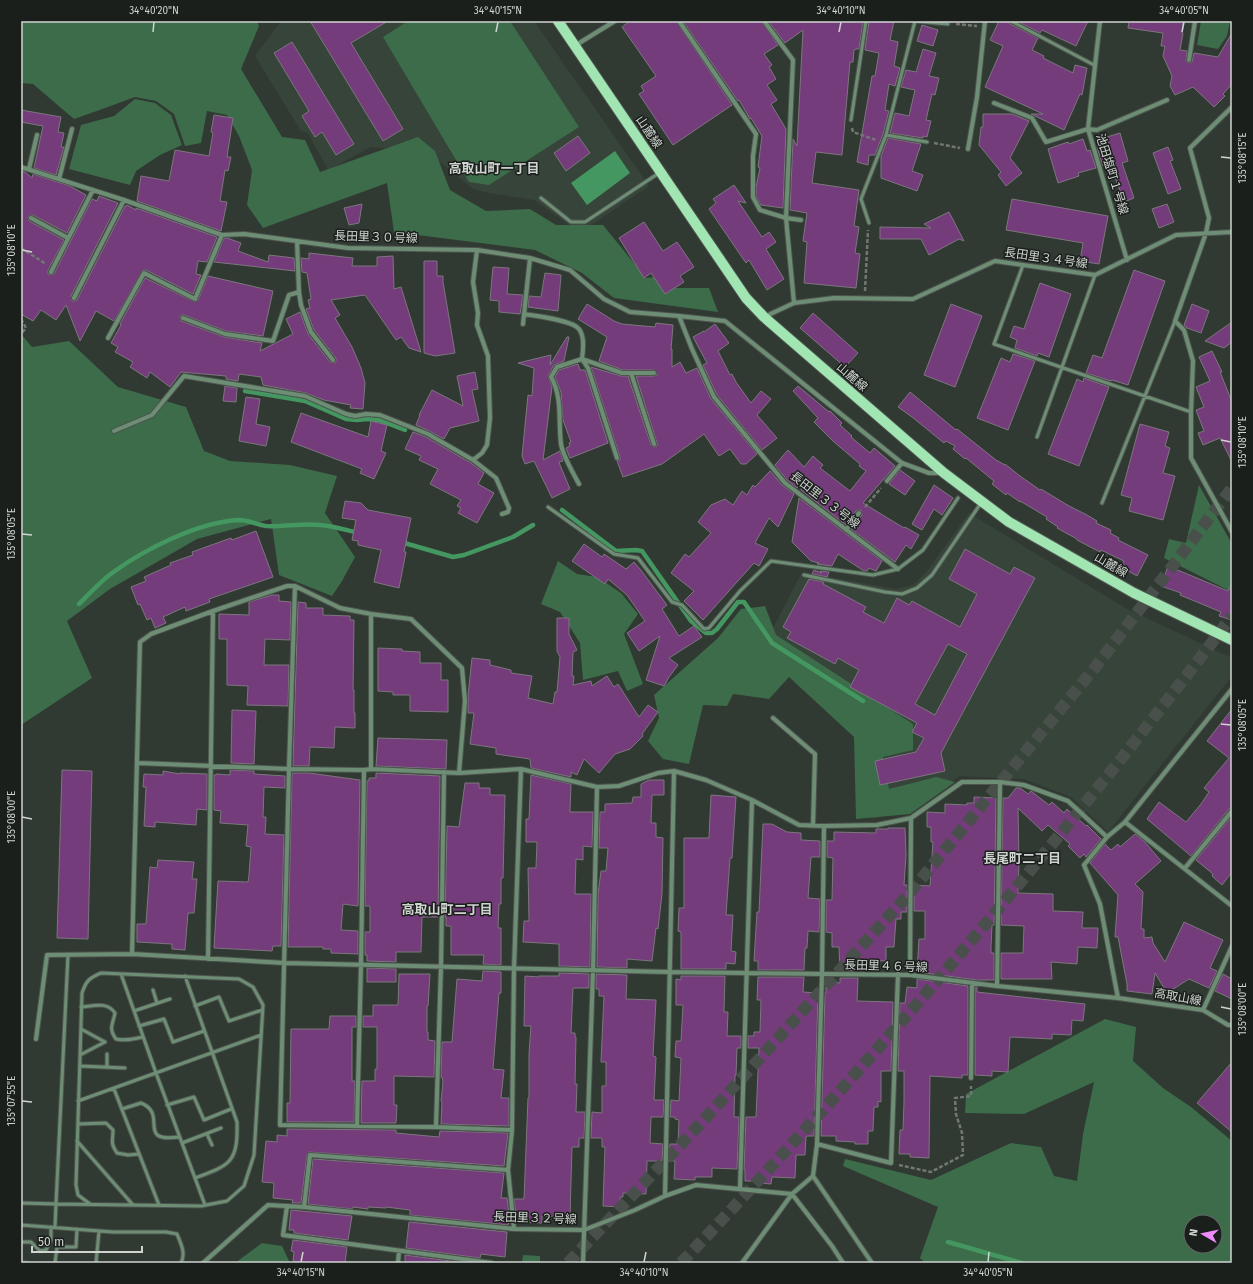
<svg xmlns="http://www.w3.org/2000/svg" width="1253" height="1284" viewBox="0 0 1253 1284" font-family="'Fira Sans','Noto Sans JP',sans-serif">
<rect width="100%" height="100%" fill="#313933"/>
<path fill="#37443a" d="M281 21H534L649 186 584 230 572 227 534 200 488 193 473 189 421 146 384 148 371 147 328 170 308 133 301 131 255 56Z
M969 513 1127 609 1232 658V676L1108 832 1071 797 1024 779 960 776 908 810 873 819 865 701 770 634 802 572 896 589 913 585 927 571Z"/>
<path fill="#3c6c4a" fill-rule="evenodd" d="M21 21H257L259 26 241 69 282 137 305 140 320 172 418 137 435 151 450 190 486 211 530 209 556 225H603L646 278 665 276 672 288H709L718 312 614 298 582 273 535 250 394 232 387 183 263 228 247 205 252 170 239 136 227 115 207 111 201 143 185 146 174 114 156 101 135 97 97 111 74 119 33 84 21 83Z
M408 21H510L579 127 489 185 469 182 383 37Z
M1201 21H1230L1227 36 1218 49 1197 45Z
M135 99 155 103 171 115 182 145 160 155 136 171 130 185 69 169 81 125 114 116Z
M21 334 32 347 69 341 118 387 186 407 204 451 230 461 290 465 337 476 325 513 355 557 342 581 332 596 279 575 271 519 197 539 110 589 67 621 92 678 21 725Z
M1199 485 1232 544V592L1164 558 1169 539 1186 543Z
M558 561 577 574 597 577 621 593 638 614 624 634 643 684 627 691 618 671 583 680 580 643 560 612 541 604Z
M765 606 776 635 913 724V750L883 757 889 789 936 777 955 782 910 814 856 819 854 737 789 677 769 699 733 694 727 706 703 705 689 764 663 759 648 741 659 718 654 695 718 638 741 609Z
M1105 1019 1136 1027 1133 1061 1163 1088 1191 1107 1232 1141V1263H925L920 1258 938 1207 843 1166 845 1159 931 1180 1011 1143 1041 1147 1054 1176 1077 1181 1083 1134 1094 1082 1024 1114 965 1113 966 1094ZM1191 1222H1215V1246H1191Z
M262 1243 282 1246 290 1263H235Z
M523 1255 540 1256V1263H522Z"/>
<path fill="#449760" d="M615 151 630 173 587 205 571 183Z"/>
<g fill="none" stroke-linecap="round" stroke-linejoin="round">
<path stroke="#449760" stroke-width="4.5" d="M245 391 305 401 346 419 357 420 367 419 379 420 405 430
M562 510 616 551 636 550 642 551 691 621 706 633H712L717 629 738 602H744L772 643 863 701
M401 542 453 557 464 555 513 537 533 525
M79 604C90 593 100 582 112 573 145 549 198 522 239 520 249 520 257 525 266 526 284 527 303 523 320 525 333 526 346 530 359 533
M948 1242 1022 1263"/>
</g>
<path fill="#743c7b" stroke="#7d767e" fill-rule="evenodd" d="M310 21H388L351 43 403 129 383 141Z
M630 21H676L732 105 673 145 639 94 644 91 641 86 656 76 622 27Z
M683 21H761L778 45 764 54 772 65 769 67 776 79 767 85 777 100 771 104 786 129 783 208 761 205 756 196V187L760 168 758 167 762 136 751 118 750 119 739 100 738 101Z
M768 21H863L859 49H856L854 50 853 62H850L842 155 816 152 812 183 859 190 854 226 859 227 855 253 860 254 856 288 804 283 807 242 803 241 807 213 790 210 793 139 797 146 803 30 785 43Z
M869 21H894L890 40 898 42 894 66 900 68 895 86 889 84 885 110 889 111 883 134 875 155H869L868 165 857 162 872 76H875L879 53 865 50Z
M999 21H1008L1010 24 1038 38 1032 50 1044 56 1043 58 1073 73 1075 65 1087 68 1082 95 1080 94 1064 130 1031 114H1043L985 87 1003 46 990 40Z
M1017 21H1088L1076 46 1042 30 1040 33Z
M1129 21H1183L1182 33H1183L1180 50 1187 51 1186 61 1189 63 1192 62 1194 53 1218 57 1232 33V84L1223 94 1225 96 1214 107 1193 87 1175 95 1170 86 1172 76 1163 56 1165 46H1161L1163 33 1128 28Z
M922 25 938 30 933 46 917 41Z
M292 42 354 144 336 155 322 132 315 137 302 116 309 111 274 53Z
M923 49 936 53 929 76 939 78 935 95 932 94 926 120 931 121 927 137 923 136V138L890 133 895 113 909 116 915 90 901 87 906 70 916 72Z
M21 110 61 117 58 132 64 133 61 147H64L56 175 34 168 43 126 21 122Z
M983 114H1012L1029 121 1010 158 1022 173 1006 186 998 175 1001 172 979 145 981 127H983Z
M214 115 233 118 227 157H231L228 171 225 170 220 201 227 202 221 231 137 201 141 176 169 181 175 150 209 156 213 133 211 132Z
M1120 133 1128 161 1122 163 1134 198 1124 202 1111 166H1109V164L1103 166 1097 148 1109 144 1107 137Z
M578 136 590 153 566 171 554 153Z
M888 138 921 144 912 171 923 175 917 191 881 178V156Z
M1083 139 1087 151 1090 150 1096 168 1078 173 1079 176 1058 183 1048 149 1068 142 1069 144Z
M1168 147 1173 160 1170 161 1181 189 1168 194 1153 153Z
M21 171 25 172 32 178 33 174 70 186 86 195 67 233 33 215H30L28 217 29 221 64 240 48 270V274L50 275 54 274 92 199 97 201 99 196 118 203 71 296 72 301H75L77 300 125 206H126L127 205 136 210V208L217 237 207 262 198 261 196 274 201 275 193 294 146 270H143L114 321 96 311 80 341 66 305 56 320 41 310 33 321 21 314Z
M734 185 746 203 738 201 762 237 769 232 776 242 766 249 784 279 767 290 749 260 746 263 709 209 716 203 713 199Z
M1012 199 1108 216 1099 264 1080 261 1083 243 1006 230Z
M362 204 359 223 349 225 344 208Z
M1167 204 1174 222 1159 228 1152 209Z
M949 212 964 241 959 239 929 255 921 239H880V227L931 228 924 224Z
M644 222 663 251 677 242 694 267 680 276 684 282 665 294 651 273 644 278 619 238Z
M224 238H227L241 243 238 251 268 262 269 255 294 258 295 271 214 262Z
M309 253 353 258 352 266H377V257L393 256 394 289 401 287 421 352 409 348 401 337 396 340 365 295 331 300 340 315 335 318 352 347 361 368 365 383 363 409 350 408 351 405 324 400 306 393 263 385 261 377 239 374 238 381 226 379V376L181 372 170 387 150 372 147 378 130 367 133 362 115 352 118 347 111 343 121 325 120 324 145 278 195 302 198 300 208 276 273 291 263 336 226 331 184 315H181L180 317 181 321 224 337 262 343 260 351 293 334 286 319 300 312 308 334 330 362 335 363 336 361V358L314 330 306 309 310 308 308 300 311 299 307 273 302 272 301 258 309 259Z
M424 261H437V276H443V282L455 353 435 356 424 353Z
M493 267 509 268 507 294 523 295 520 314 499 312V301L490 300Z
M1134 270 1165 281 1128 385 1112 380 1111 381 1086 373 1093 355 1102 358Z
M545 273 561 275 558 311 528 307 529 296 541 297Z
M1040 283 1071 294 1049 357 1038 353 1037 356 1015 348 1017 340 1010 337 1014 326 1024 329Z
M587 304 614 321 622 324 655 327 656 323 673 325 671 350 672 349V367L680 362 686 373 697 368 711 399 757 454 746 464H741L730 449 719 456 704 434 662 464 623 477 617 461 620 460V457L591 367 621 376H628L651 445 654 447 657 446V443L636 376H654L657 375V373L654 370H623L599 361 607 337 578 319Z
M951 304 982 316 955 387 924 375Z
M1192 304 1209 311 1201 333 1187 328 1184 325Z
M813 313 858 353 845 367 800 328Z
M1232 322V342L1224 348 1205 341Z
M715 324 729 343 718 351 730 375 732 374 736 382 751 403 761 391 771 399 757 415 777 438 762 450 717 395 703 365 707 363 693 337 704 331V332Z
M567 337H569L564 361 554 365 548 376 552 387 543 460 560 451 563 461 559 462 560 465 570 489 552 498 534 461 525 464 522 456 528 395 532 396 534 368 518 363 551 355 550 365Z
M1212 351 1222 372H1220L1232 402V462L1220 438 1203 445 1198 433 1204 431 1196 410 1204 407 1196 387 1210 381 1199 357Z
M1013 354 1035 361 1008 430 977 418 1001 358 1010 362Z
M578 364 580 370H585L608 443 570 458 566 448 570 446 569 443 571 442 563 420 561 392 555 377 559 370Z
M475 372 478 389 472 390 479 421 450 428 444 439 429 431 416 425 420 415H419L432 390 463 406 457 376Z
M1084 378 1109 387 1079 466 1048 454 1077 379 1083 382Z
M225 386 237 388 236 402 223 401Z
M798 386 829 412 830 411 842 423 840 425 852 436 851 437 870 453 874 448 895 466 863 503 904 528 905 527 919 535 911 549 906 545 895 562 851 529 862 515 861 510H859L856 511 846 525 801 490 803 475 797 488 787 480 775 465 788 450 804 467 813 456 823 465 820 468 850 491 866 471 859 466 860 464 834 442 814 422 818 418 793 391Z
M910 392 956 430 957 429 996 460 1005 465V464L1020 476 1040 490 1041 489 1069 506 1087 515 1097 521 1096 523 1111 530 1110 533 1119 538 1118 540 1148 555 1137 576 1121 567 1124 561 1101 550 1100 552 1077 540V539L1057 528 1058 527 1046 519 1047 517 1020 501V502L1007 493 1006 495 992 484 994 481 966 458 965 459 953 449 955 446 946 441 944 443 912 417 898 407Z
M246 397 260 399 256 424 270 427 266 446 239 441Z
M301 413 368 437 371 421 387 425 381 451 386 453 374 479 360 473 362 469 291 442Z
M1140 424 1169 432 1165 446 1170 448 1163 473 1175 476 1163 520 1129 511 1132 498 1121 495Z
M413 432 426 437 471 463 484 473 478 484 494 493 477 523 458 513 461 508 457 506 461 500 430 484 438 469 419 460 421 456 405 449Z
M900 470 915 481 905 495 889 484Z
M770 471 782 485 794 494 778 527 769 518 755 543 768 549 759 566 754 563 703 620 684 601 694 591 671 573 685 554 689 557 711 533 698 522 711 505 725 499 733 505 742 491 747 495 753 485 755 487Z
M934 485 953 498 942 515 934 509 922 530 912 524Z
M799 498 882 561 876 571 869 568 867 571H864L838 554 832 566 817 564 819 563 811 561 792 542Z
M345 501 361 503 368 510 411 518 404 552H406L399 588 374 582 381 550 358 545V541L352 540 356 520 342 518Z
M256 531 273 577 209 599 210 602 186 611 185 607 163 617 166 623 155 628 151 618 147 620 140 604 138 605 131 587 146 581 144 577 171 565 170 563 193 555 192 552 231 538 232 540Z
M584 544 602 557 604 554 626 569 634 562 640 569 667 605 662 609 679 636 694 626 702 637 669 658 678 665 669 677 664 686 646 680 660 636 639 651 627 633 645 621 627 595 608 579 605 584 572 561Z
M965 549 1010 574 1014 567 1035 578 941 753 945 771 880 785 875 761 916 752 924 738 912 732 917 723 850 687 859 670 838 658 835 664 787 638 791 632 783 627 809 579 824 582 823 584 866 607 863 612 884 623 897 598 909 605 912 601 960 627 977 594 949 579ZM948 644 967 654 935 715 915 704Z
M1168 566 1228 591 1231 585H1232V620L1219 616 1221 612 1180 595 1181 593 1161 586Z
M814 570 822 573 820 571 829 572 827 577 812 574Z
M272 595H279V601L291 602 290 640 265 639 264 665H289L288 706 247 705 248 686 227 685V639H219V614L249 615V602Z
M298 602 306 603V608H323V615L350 616V620H354L353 690H354V713H355V728L335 727 334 748 310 747 309 766H293Z
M557 618H569V634L577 650 573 652 572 676H574L573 685 591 681 592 686 607 676 614 687 618 684 639 717 648 705 658 712 642 734 643 736 630 749 615 754 599 773 584 759 577 775 571 772V777L531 768 530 759 496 754V748L470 744 474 713H468V696L472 658 490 660V665L511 670V673L532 676 528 698 553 704 555 692H557L560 657 557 651Z
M378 648 402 649V651L420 652V663H441V680H448V712L410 711V695H393V692L378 691Z
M1232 709V808L1229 809 1191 856 1147 819 1159 802 1186 822 1201 804 1209 792 1204 788 1229 758 1207 741Z
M232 710 256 711 254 764 231 763Z
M378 738 447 740 446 769 376 766Z
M62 770 92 771 88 939 57 938Z
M230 770 254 771V774L285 776V788L264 787 263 817H266L265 834 284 835 281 946H273L272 951 214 948 218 881 248 882 249 875 251 847 246 846 248 825 220 823 221 811 214 810V775H216V774L230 775Z
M163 771 180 774V773L207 774V810L197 809 196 825 155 822V827L144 826 146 787H143L144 774 163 775Z
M292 773H309L360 780 358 906 343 904 341 930 358 931V954L331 953V949H323V947H288Z
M376 773 440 776 438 917H422L421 952H396V962L367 961V955H365V932H370V906H365L367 781H369V778H376Z
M531 775 571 784 570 812H593L592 847 583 846V860L576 859 575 894H591L590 967 559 966V944L523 942 524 921H529L528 868H536L537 842H526V819H529Z
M649 780H664V795H652L651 823H656V837L663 838 662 894 658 929 656 928 652 961 627 959V968L597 967 598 894 601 871H606L608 848H599L600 812H605V804L632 803 633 797H641V784Z
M465 783H479V788H490V795H505L503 878H501V904H499L498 928H501V965L483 964 484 955H451V926H446V917H445L447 826 459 827Z
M1016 788H1020L1028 794 1031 791 1049 805 1052 802 1064 813 1067 809 1086 826 1087 825 1101 839 1086 857 1084 854 1080 858 1068 846 1070 844 1048 825 1042 831 1018 808 1019 862 1018 893 1053 894V911L1083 912 1082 928H1098L1097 948 1078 947 1077 964 1051 962 1052 979H1001V953H1023L1024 926 1001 925 1003 798H1008Z
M711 795 736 797 732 858H730L726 915H733L731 951 736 952 735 964 726 963V969H681V932L678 931 679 908H684V838H709Z
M974 797 996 798 994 925H992L991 947V953H994V980H977L917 972 919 939H925V911H914V885L930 886 933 842H931V827H927V812L945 813V804L967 805V803H974Z
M1232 816V872L1222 885 1212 876 1213 874 1196 860Z
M763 824H772L787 832 801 833V840L820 841V857H811L808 898 820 899 819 932 808 931 807 948H805L804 970H758V961H754L757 912H759Z
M888 828H905L906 855 904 885H907V912H901V919H896L894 947H886V961L863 960V965H858V971H840L839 947H832V933L826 932V900H832L833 858 827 857V841H834V832L876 833V829H888Z
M1135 834 1144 841 1161 861 1135 884 1143 892 1141 929H1144V938L1152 937 1153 943 1165 962 1184 922 1223 940 1210 968 1217 971 1209 988 1189 979 1167 993 1155 973 1152 994 1127 991V984L1118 937H1115L1118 895 1090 863 1105 844 1111 850 1118 844 1120 847Z
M158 860 194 862 192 879H197L194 913H188L185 950 172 949V944L137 942V924H146L150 867 157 868Z
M367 968 396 969V982H367Z
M483 971 501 972V993H499L493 1069 504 1070 501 1098H509V1126L441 1124 442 1102 441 1101 443 1082 442 1077H441L442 1042H452L457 979 482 981Z
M559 973 589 974V988H573L571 1033H575V1037H576L575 1084H577L576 1112H585L584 1138H579V1147H572L570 1217 542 1216V1223L517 1222 514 1199H524L528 1098H529V1054L531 1026H524L525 976 539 977V976H559Z
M399 974H430L428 1006H427V1032H428V1040L435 1041 434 1077 394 1076V1105H397L396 1123H361L362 1081H375V1069H377V1027H363V1016H373V1005H398Z
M596 974 627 975 626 999 656 1000 653 1056 656 1057 654 1100H664L663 1117H651L650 1143 663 1144 662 1161H647L646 1194 623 1193V1197H620V1207L603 1206 605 1147H602V1138H591L592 1112 602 1113V1086H606V1062H601L604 996H599V989H596Z
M1223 974 1232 979V999L1215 991Z
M681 976H725L724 1012H728L727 1036H741V1048H737L736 1075H735L734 1117H739L737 1169 712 1168V1177H695V1180L674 1179 675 1161H669L670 1144H678L679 1120 675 1119V1117H670L671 1100 679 1101 681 1058 675 1057 676 1041H681L683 1005H676V979L681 980Z
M758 977H804L803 992 818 993 814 1136H807L806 1137 805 1155H796L795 1178 772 1177 771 1184 759 1183 760 1181H745V1170H744L746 1117H756L759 1048H748V1036H754V1032H760L761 1000H757Z
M840 978H858L857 1001 893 1002 891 1071H881V1102L878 1101V1107H874L873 1131H868V1144H855V1142L836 1141V1136H821L825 993H826V987H831V982L840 983Z
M917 979 968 986V1075H962V1078L930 1076 929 1158 910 1157V1154H899L900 1130H903L904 1102V1071H898L900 1003H905L907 987 917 988Z
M975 987H977V992L1085 1004 1083 1021 1072 1020 1071 1035 1052 1034V1039L1010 1037 1008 1072 992 1071V1076L975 1075Z
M330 1016H356V1027H352V1081H355L354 1122H287V1103H290L291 1029H329Z
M1232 1062V1132L1197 1103Z
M287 1129 396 1130V1133L439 1137 440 1131 508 1133 504 1166 309 1152 307 1155 301 1203H292L293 1200 273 1198 274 1183 262 1182 266 1141 277 1142V1135L287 1136Z
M313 1159 504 1173 501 1198H507L510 1222H509L508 1225 410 1215V1210L386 1207V1208L368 1207V1209L353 1207 352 1209 308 1204Z
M291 1210 352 1216 348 1240 294 1233V1230H289Z
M409 1222 507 1232 505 1257 481 1254 480 1258 406 1248Z
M293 1240 347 1247 345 1263H308L293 1261 294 1252 291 1251Z
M405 1255 466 1263H405Z"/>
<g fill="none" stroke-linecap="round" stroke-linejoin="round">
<path stroke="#49504b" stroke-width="12" stroke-dasharray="12 6" stroke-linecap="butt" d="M568 1263 701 1123 908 895 1097 665 1232 488
M681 1263C876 1058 1061 842 1232 616"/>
<defs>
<path id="lane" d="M915 21 948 24
M1011 21 1094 65
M851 120 866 21
M886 135 927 142
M541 198 571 222H585L659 173
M869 223 861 199 886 135 915 21
M1023 265 994 344 1191 412
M1037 437 1095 275
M1102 503 1175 321
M548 507 614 554 638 558 672 602 682 605 704 629 709 628 740 591 771 561 873 575 898 569 923 550 958 498
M804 575 885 592 902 594 917 588 932 575 981 503
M121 974 156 1073 205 1205
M185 976 237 1122C238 1162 231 1165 195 1178
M153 990 157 1003
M195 1006 219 997 229 1021 262 1010
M81 1007C93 1006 107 1001 115 1013 113 1024 108 1028 116 1039 126 1041 133 1039 143 1037
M134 1011 170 999
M139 1026 164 1019 173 1042 204 1031
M80 1055 105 1042 81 1029
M80 1066 125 1068
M107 1067V1054
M114 1089 159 1205
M78 1101 261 1035
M167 1105 194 1097 204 1120 231 1109
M122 1109 141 1103C169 1114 135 1143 179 1137
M78 1124 106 1123 113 1130C113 1141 110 1143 117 1153L128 1155 139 1154
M207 1134 212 1145
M77 1141 133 1205
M182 1143 221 1128
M21 1203 56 1204 68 955
M21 1225 113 1232H166L177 1234C181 1244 186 1253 181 1263
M55 1227 56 1204 201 1206 227 1201 244 1186 254 1155 263 1005 253 987 239 979 101 973C89 978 86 981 82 993L76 1185 78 1195 90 1204
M21 1242H31L40 1251 46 1250 51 1240V1227
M21 1263H27
M55 1263 57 1247H76L77 1229
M96 1263 99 1231"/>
<path id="street" d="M679 21 756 134 753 156V197L760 210 786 218 801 220
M764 21 793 60 786 218 794 303
M1100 21 1088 129 1127 260
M576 45 615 21
M1189 60 1195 21
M994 103 1032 118 1046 142 1088 129 1097 130 1167 100
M1232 107 1190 148 1209 218 1206 233 1175 321 1184 330 1193 361 1191 412V458L1232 532
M968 149 977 97 985 21
M21 167 124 200 222 235 244 234 348 248 477 250 530 258 570 270 604 299 630 312 679 316 725 321 902 463 929 473H942
M29 169 37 135
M59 179 72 129
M31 218 68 238
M297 241 299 292 301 305 311 332 333 360
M51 272 93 190
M74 298 124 200
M524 314C536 316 572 320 579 329 585 337 583 350 582 359L588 368 617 458
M679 316 692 349 714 397 785 483 898 569
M764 317 794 303 834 298 913 299 995 261 1095 275 1176 235 1232 232
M183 318 225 334 273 341 289 295 299 292
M523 324 530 258
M108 338 144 273 195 299 222 235
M631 373 654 444
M114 431 152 415 184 376 305 396 346 414 355 416 366 414 380 415 428 434 473 460 496 478 509 508 508 512 502 514
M473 460 482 453 487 445 490 418 488 356 477 325 478 313 473 282 477 250
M887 481 902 463
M579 484C574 475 562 452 561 444 558 421 563 398 551 377L557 367 582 359 622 373H654
M846 530 859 513
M295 586 289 769 280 1125 436 1127 512 1130
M773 718 815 754 813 826
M138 763 289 769 364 770 371 769 459 773 521 769 597 787 619 786 658 773 674 771 706 780 752 800 799 825 824 826 877 825 911 818 962 782H1000L1024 785 1068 801 1107 837
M371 769V614
M1125 822 1232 906
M824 826 822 974 817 1144 813 1176 872 1263
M1185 868 1232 811
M132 954 140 642 151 634 213 611 287 586H295L340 608 371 614 411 619 462 668 465 701 459 773
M208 959 213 611
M910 975 911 818
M997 986 1000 782
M1118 998 1100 904 1084 865 1107 837 1125 822 1232 689
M1203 1010 1232 946
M36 1039 47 955 132 954 285 963 669 972 910 975 997 986 1118 998 1203 1010 1228 1025H1232
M971 1078 972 983
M357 1125 361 965 364 770
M436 1127 441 966 444 772
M817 1144 891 1163 898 974
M740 1189 752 800
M665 1196 674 771
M287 1206 283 1235 492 1263
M304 1207 310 1155 508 1170
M514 1229 508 1170 512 1130 514 968 521 769
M203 1263 268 1205 304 1207 514 1229 584 1230 635 1210 665 1196 696 1185 792 1194 832 1246 843 1263
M398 1263 399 1251
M583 1263 593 971 597 787
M742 1263 792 1194 813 1176"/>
<path id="primary" d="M558 21 746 298 764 317 944 473 1009 522 1134 593 1232 640"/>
</defs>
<use href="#lane" stroke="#4e554f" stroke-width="5"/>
<use href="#street" stroke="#4e554f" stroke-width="6"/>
<use href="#primary" stroke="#4e554f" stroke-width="12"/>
<path stroke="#717773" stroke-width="2.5" stroke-dasharray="4 2" stroke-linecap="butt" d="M956 24 977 26
M852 128 853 132 876 140
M934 143 960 148
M21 248 46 264
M865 291 868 230
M21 319 26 328 21 334
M865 507 881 488
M899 1165 931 1172 963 1155 962 1133 956 1114 955 1098 971 1096V1086"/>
<use href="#lane" stroke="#6d8e75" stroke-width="3"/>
<use href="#street" stroke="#6d8e75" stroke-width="4"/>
<use href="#primary" stroke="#a0e5b2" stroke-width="10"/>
</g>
<path fill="none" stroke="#d0d4d1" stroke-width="1.5" d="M153 32 154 22M496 32 498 22M839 32 841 22M1182 32 1184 22M1221 157 1231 158M22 250 32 252M1221 440 1231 442M22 534 32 535M1221 724 1231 725M22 817 32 819M1221 1007 1231 1009M22 1101 32 1102M301 1262 303 1252M644 1262 646 1252M988 1262 989 1252"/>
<g text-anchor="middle" stroke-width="3" stroke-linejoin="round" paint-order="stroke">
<g font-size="12" fill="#d0d4d1" stroke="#1b1f1c">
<text transform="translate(649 132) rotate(56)" y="4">山麓線</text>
<text transform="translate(1112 174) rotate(73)" y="4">池田塩町１号線</text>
<text transform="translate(376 237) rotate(2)" y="4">長田里３０号線</text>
<text transform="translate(1046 258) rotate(8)" y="4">長田里３４号線</text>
<text transform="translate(852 377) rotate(41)" y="4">山麓線</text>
<text transform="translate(825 500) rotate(38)" y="4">長田里３３号線</text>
<text transform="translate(1111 565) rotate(30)" y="4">山麓線</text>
<text transform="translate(886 966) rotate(2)" y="4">長田里４６号線</text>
<text transform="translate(1178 997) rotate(10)" y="4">高取山線</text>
<text transform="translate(535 1218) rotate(2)" y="4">長田里３２号線</text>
</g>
<g font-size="13" font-weight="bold" fill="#d0d4d1" stroke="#1b1f1c">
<text x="494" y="173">高取山町一丁目</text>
<text x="1022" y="863">長尾町二丁目</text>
<text x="447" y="914">高取山町二丁目</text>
</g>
</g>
<rect width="1253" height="1284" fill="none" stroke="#1b1f1c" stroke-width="44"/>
<g transform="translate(1203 1234) rotate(279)"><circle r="19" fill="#1b1f1c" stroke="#636764"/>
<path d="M0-3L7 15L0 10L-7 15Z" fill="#ed8cf9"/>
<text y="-6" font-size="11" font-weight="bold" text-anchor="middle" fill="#d0d4d1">N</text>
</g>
<path d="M32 1246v6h110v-6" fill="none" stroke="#d0d4d1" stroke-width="2"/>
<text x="38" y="1246" font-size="12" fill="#d0d4d1" stroke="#1b1f1c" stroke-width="3" paint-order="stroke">50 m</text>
<rect x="22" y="22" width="1209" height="1240" fill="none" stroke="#d0d4d1" stroke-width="1.5"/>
<g font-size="10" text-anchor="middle" fill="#d0d4d1">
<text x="154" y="14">34°40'20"N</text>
<text x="498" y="14">34°40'15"N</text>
<text x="841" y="14">34°40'10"N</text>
<text x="1184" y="14">34°40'05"N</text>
<text transform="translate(1242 158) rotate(-90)" y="4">135°08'15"E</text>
<text transform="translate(11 250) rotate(-90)" y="4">135°08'10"E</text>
<text transform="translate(1242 442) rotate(-90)" y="4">135°08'10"E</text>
<text transform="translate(11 534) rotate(-90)" y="4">135°08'05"E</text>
<text transform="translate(1242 725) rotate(-90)" y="4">135°08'05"E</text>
<text transform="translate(11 817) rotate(-90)" y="4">135°08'00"E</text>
<text transform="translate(1242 1009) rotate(-90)" y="4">135°08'00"E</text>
<text transform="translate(11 1101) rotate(-90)" y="4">135°07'55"E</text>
<text x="301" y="1276">34°40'15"N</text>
<text x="644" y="1276">34°40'10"N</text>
<text x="988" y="1276">34°40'05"N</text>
</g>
</svg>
